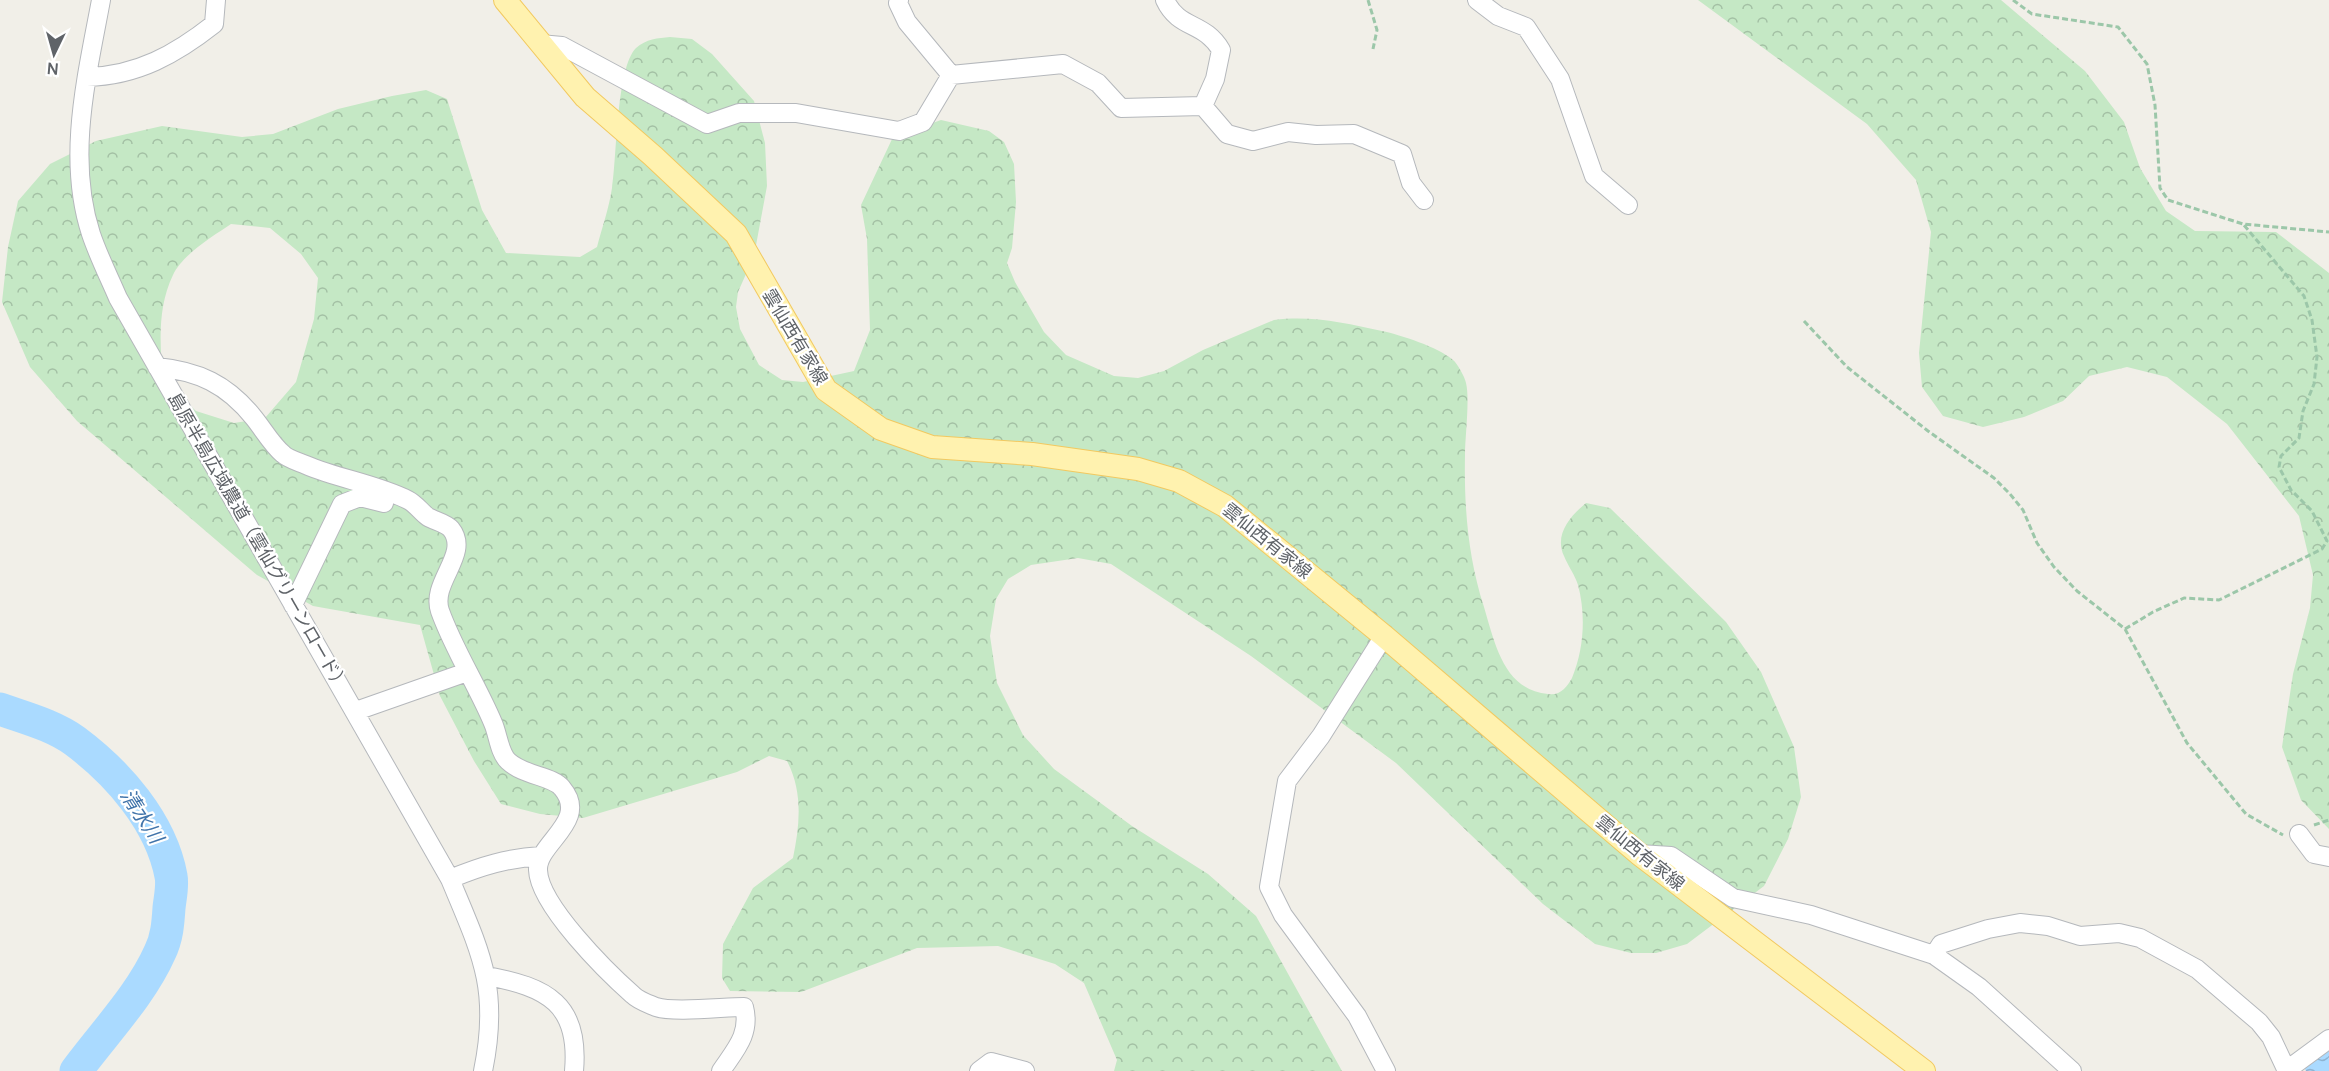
<svg xmlns="http://www.w3.org/2000/svg" width="2329" height="1071" viewBox="0 0 2329 1071" font-family="Manrope,'Noto Sans JP',sans-serif">
<defs>
<pattern id="forest-crowns" width="20" height="18" patternUnits="userSpaceOnUse" patternTransform="scale(1.5)"><rect width="20" height="18" fill="#c5e8c5"/><path d="M2 6a3 3 0 1 1 6 0M12 15a3 3 0 1 1 6 0" fill="none" stroke="#a3c0a4"/></pattern>
<pattern id="water-waves" width="16" height="10" patternUnits="userSpaceOnUse" patternTransform="scale(1.5)"><rect width="16" height="10" fill="#aadaff"/><path d="M0 5q4-4 8 0t8 0" fill="none" stroke="#8eb4d2"/></pattern>
</defs>
<rect width="100%" height="100%" fill="#f1efe8"/>
<path fill="url(#forest-crowns)" fill-rule="evenodd" d="M1698 0H2001L2085 71 2124 122 2140 168 2166 211 2195 231 2276 232 2329 273V829L2301 800 2282 747 2293 674 2310 608 2313 575 2299 516 2227 424 2167 377 2127 367 2089 376 2063 401 2024 417 1983 427 1943 416 1922 387 1919 353 1931 232 1916 180 1867 124Z
M670 37 692 39 712 54 754 101 765 143 767 186 754 256 738 292 736 307 740 329 759 365 782 380 803 382 854 371 870 330 867 239 861 205 893 137 941 120 989 131 1004 142 1014 164 1016 202 1012 248 1007 263 1015 282 1044 332 1066 355 1114 376 1138 378 1164 371 1203 350 1274 320C1311 315 1346 323 1382 331 1401 335 1438 347 1453 360 1457 363 1465 377 1466 383 1470 399 1465 437 1465 455 1464 508 1468 557 1484 607 1495 644 1504 690 1548 694 1560 696 1567 687 1572 678 1584 649 1586 615 1578 585 1575 575 1568 566 1564 556 1554 535 1570 516 1586 503L1610 508 1726 622 1761 672 1794 747 1801 797 1788 839 1764 886 1687 944 1656 953H1631L1595 944 1543 904 1396 763 1251 656 1111 564 1078 558 1031 565 1008 579 996 599 990 636 997 683 1023 735 1054 769 1132 826 1208 874 1256 916 1342 1071H1114L1117 1060 1084 983 1055 964 998 946 917 948 801 992 730 991 722 978 723 944 753 888 793 858C800 824 803 792 787 761L769 756 737 772 583 818 540 814 501 804 474 761 440 696 420 625 313 606 257 575 77 421 30 367 2 302 8 247 18 201 50 164 96 141 162 126 242 137 273 134 338 109 392 96 426 90 447 99 482 210 506 253 580 257 597 247C602 228 609 208 612 188 617 159 616 68 636 48 646 39 658 38 670 37ZM231 224 270 228 301 254 318 278 314 319 296 382 265 418 234 423 196 411 163 380C160 345 157 308 173 275 182 255 213 236 231 224Z"/>
<path fill="url(#water-waves)" d="M2329 1049V1071H2306L2304 1067Z"/>
<g fill="none" stroke-linecap="round" stroke-linejoin="round">
<path stroke="#aadaff" stroke-width="33" d="M0 709C25 718 53 725 75 741 118 773 161 822 171 876 173 886 170 898 169 908 168 923 167 938 160 952 141 995 104 1033 76 1071"/>
<defs>
<path id="minor" d="M101 0C87 76 66 158 91 234 98 255 109 277 118 298L450 879C481 953 500 989 483 1071
M899 0 898 3 907 22 951 75
M1165 0C1179 30 1204 21 1221 50L1215 79 1203 106
M1477 0 1498 16 1526 27 1560 79 1594 176 1628 205
M540 44 562 46 707 124 739 113H796L899 131 923 122 951 75 1063 64 1098 83 1121 108 1203 106 1227 134 1253 141 1288 132 1316 135 1354 134 1402 154 1411 183 1424 200
M87 77C137 76 176 54 214 24L216 0
M157 367C198 371 227 384 254 418 263 429 272 445 283 454 288 459 299 462 306 465 339 479 376 484 408 500 416 504 421 512 428 517 435 521 446 523 451 529 471 554 430 582 440 611 454 650 477 685 493 723 498 734 499 752 508 761 524 776 553 776 562 788 590 821 537 843 538 870 539 905 607 972 633 995 639 1001 649 1004 656 1007 673 1013 724 1007 744 1007 751 1034 735 1050 721 1071
M293 605 342 504 360 497 384 503
M1384 636 1321 736 1287 781 1269 887 1283 915 1357 1016 1386 1071
M356 711 467 672
M2299 834 2314 854 2329 857
M1639 854 1671 856 1733 898 1811 915 1934 955 1979 987 2072 1071
M450 879C481 866 508 858 541 856
M1934 955 1941 944 1988 929 2020 923 2048 926 2080 936 2119 933 2140 938 2197 969 2259 1022 2271 1037 2287 1071
M487 976C547 987 580 1004 574 1071
M2287 1070 2329 1039
M979 1071 991 1062 1025 1071"/>
<path id="major" d="M505 0 585 97 653 156 736 234 826 390 881 429 932 447 1032 454 1138 469 1179 481 1225 506 1384 636 1639 854 1924 1071"/>
</defs>
<use href="#minor" stroke="#b5b8bc" stroke-width="20"/>
<use href="#major" stroke="#f2c960" stroke-width="24"/>
<path stroke="#9cc7a9" stroke-width="3" stroke-dasharray="6 3" stroke-linecap="butt" d="M1368 0 1377 30 1373 49
M2013 0 2032 14 2118 27 2147 64 2155 105 2160 188 2168 200 2243 224 2329 232
M1804 321 1847 367 1928 431 1994 478 2010 494 2023 510 2037 543 2054 567 2077 591 2125 629 2187 743 2246 814 2283 835
M2125 629 2153 612 2184 598 2219 600 2322 549 2327 541 2312 511 2291 490 2279 467 2281 456 2299 438 2303 411 2314 384 2317 357 2312 320 2304 296 2243 224
M2314 825 2329 820"/>
<use href="#minor" stroke="#fff" stroke-width="18"/>
<use href="#major" stroke="#fff2af" stroke-width="22"/>
</g>
<g text-anchor="middle" stroke-width="4.5" stroke-linejoin="round" paint-order="stroke">
<g font-size="18" fill="#5f6368" stroke="#fff">
<text transform="translate(795 337) rotate(59)" y="6">雲仙西有家線</text>
<text transform="translate(1267 541) rotate(39)" y="6">雲仙西有家線</text>
<text transform="translate(258 542) rotate(60)" y="6">島原半島広域農道（雲仙グリーンロード）</text>
<text transform="translate(1640 853) rotate(39)" y="6">雲仙西有家線</text>
</g>
<g font-size="20" font-style="italic" fill="#4174aa" stroke="#fff">
<text transform="translate(142 816) rotate(57)" y="7">清水川</text>
</g>
</g>
<g transform="translate(54 54) rotate(185)" stroke="#ffffff" stroke-width="4.5" paint-order="stroke">
<path d="M0-4.5L10 22L0 15L-10 22Z" fill="#5f6368"/>
<text y="-9" font-size="16" font-weight="bold" text-anchor="middle" fill="#5f6368">N</text>
</g>
</svg>
